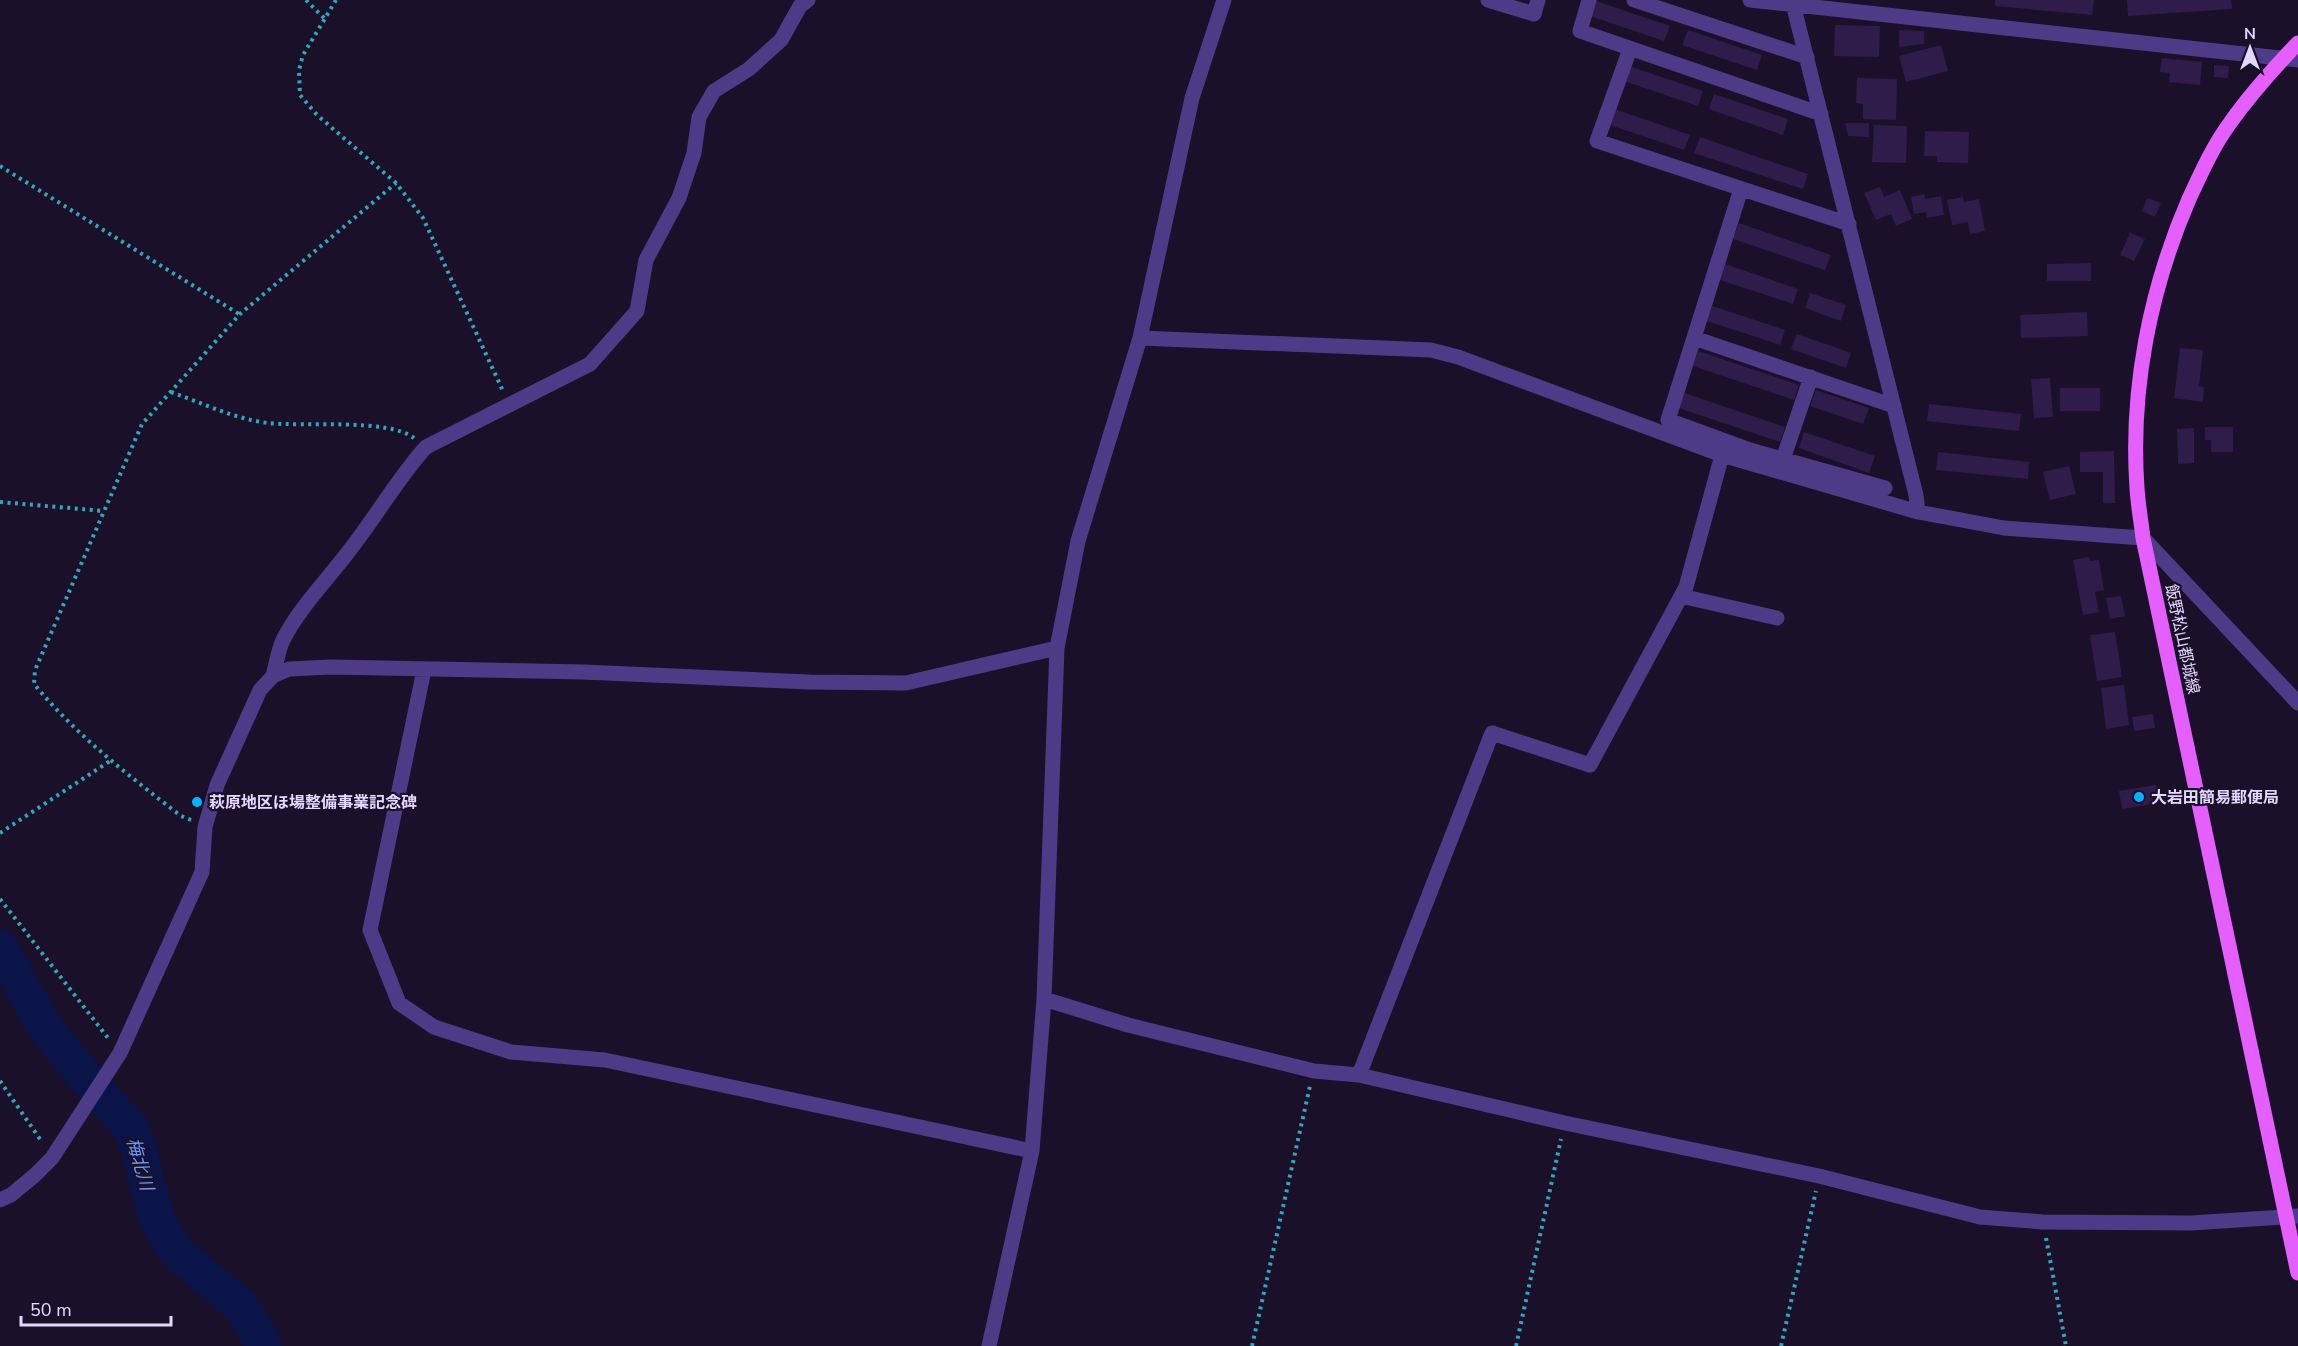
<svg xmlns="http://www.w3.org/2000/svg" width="2298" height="1346" viewBox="0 0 2298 1346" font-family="'Nunito Sans','Noto Sans JP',sans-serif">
<rect width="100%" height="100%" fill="#1a1029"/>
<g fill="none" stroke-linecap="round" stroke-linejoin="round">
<path stroke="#0a1448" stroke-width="36" d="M0 947 45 1027 79 1070 130 1127 139 1150 156 1217 171 1244 182 1257 241 1306 259 1336 263 1346"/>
</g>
<path fill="#2f1c4a" d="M1995 0H2094L2092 15 1995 6Z
M2127 0H2231L2232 9 2128 16Z
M1596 1 1670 26 1664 41 1590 16Z
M1835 25 1880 26 1879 57 1834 56Z
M1688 30 1762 55 1757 70 1682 45Z
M1899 30 1924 31V44L1899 47Z
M1941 45 1948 71 1906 82 1899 56Z
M2162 58 2202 62 2200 85 2169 82 2170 73 2160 72Z
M2214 65 2229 66 2228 78 2214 77Z
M1629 66 1703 91 1698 106 1624 81Z
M1857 78 1897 79 1896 120 1863 119V104L1856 103Z
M1714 94 1788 119 1783 135 1709 109Z
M1615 109 1690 135 1684 150 1610 125Z
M1845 123H1869V137L1848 136Z
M1874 125 1907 126 1906 163 1872 162Z
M1925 131 1969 132 1968 163 1937 162V156H1924Z
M1700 137 1808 174 1803 189 1694 153Z
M1880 187 1884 197 1900 190 1912 219 1896 226 1891 214 1876 220 1864 193Z
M1924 194 1925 199 1941 196 1944 215 1927 218 1926 212 1914 214 1911 197Z
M1963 197 1964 202 1979 199 1985 231 1970 234 1968 222 1952 225 1947 200Z
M2147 198 2161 203 2155 217 2142 211Z
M1739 223 1831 255 1825 270 1733 239Z
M2130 233 2145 239 2134 261 2120 255Z
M2091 263V281H2047V264Z
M1725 264 1798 289 1793 304 1720 280Z
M1810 293 1846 305 1841 321 1805 308Z
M1712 306 1785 330 1780 345 1707 321Z
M2087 312 2088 336 2021 338 2020 315Z
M1797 334 1851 353 1846 368 1791 349Z
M2180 348 2203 350 2199 386 2204 387 2203 402 2174 398Z
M1698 351 1799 385 1794 400 1693 366Z
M2050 378 2053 417 2034 418 2031 379Z
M2060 388H2100V411H2060Z
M1816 390 1869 408 1863 424 1810 406Z
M1684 393 1785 427 1780 442 1679 408Z
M1929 404 2021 414 2019 431 1927 421Z
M2205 427H2233V452H2211V440H2205Z
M2194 428V463L2178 464 2177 429Z
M1804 432 1875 456 1869 473 1799 448Z
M2114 451 2115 503H2103V472H2080V452Z
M1938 452 2029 462 2028 479 1936 470Z
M2069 466 2076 494 2050 500 2043 472Z
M2089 557 2090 561 2099 560 2104 590 2095 592 2099 612 2083 615 2073 560Z
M2121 596 2125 616 2110 619 2106 598Z
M2115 632 2122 677 2097 681 2090 635Z
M2124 685 2129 725 2106 729 2101 688Z
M2153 714 2155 728 2134 731 2132 717Z
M2156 785 2159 803 2122 809 2119 791Z"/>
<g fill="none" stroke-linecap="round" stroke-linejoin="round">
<path stroke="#30a7bc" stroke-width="4" stroke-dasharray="3 4.5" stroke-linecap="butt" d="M306 0 324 18
M336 0 303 55 299 70 300 95 317 115 396 183 423 218 503 391
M0 166 239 314
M171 392C202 403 235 419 268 423 304 427 388 418 414 438
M0 502 104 511
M191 820 181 816C128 775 77 736 34 684L35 670 142 424 240 314 396 183
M0 833 110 761
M0 899 108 1038
M0 1081 42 1142
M2046 1238 2066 1346
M1252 1346 1310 1086
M1516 1346 1561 1139
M1781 1346 1816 1191"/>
<path stroke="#4e3b88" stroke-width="15" d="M1488 0 1534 14 1538 0
M1589 0 1580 31 1821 114
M1634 0 1807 57
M1750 0 2298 60
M1792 0 1916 495 1918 512
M1630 49 1597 141 1849 224
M1741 189 1668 420 1750 450 1885 488
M1140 338 1431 350 1458 357 1722 455 1918 512 2004 528 2143 538 2298 703
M1694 338 1894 406
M1783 459 1811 377
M1681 596 1777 618
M424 670 370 930 399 1003 434 1027 511 1052 605 1060 1032 1151
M273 676C276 665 278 651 283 640 300 607 327 580 349 551 376 517 397 479 426 447L590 364 637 311 646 260 679 198 694 153 699 117 714 91 749 69 781 40 800 6 808 0
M1044 999 1128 1025 1314 1071 1359 1075 1565 1123 1819 1176 1980 1217 2043 1222 2191 1223 2298 1216
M1359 1075 1492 733 1590 765 1686 587 1722 455
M0 1200 11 1195 35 1175 52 1158 120 1053 202 872 205 827 217 785 260 690 273 676 289 669 331 667 584 672 809 682 906 683 1057 648
M989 1346 1032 1151 1044 999 1057 648 1078 541 1140 338 1192 98 1224 0"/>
<path stroke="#e55fff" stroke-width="15" d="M2298 43C2274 68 2250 95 2230 123 2213 146 2201 173 2189 199 2150 289 2130 390 2137 488 2138 505 2141 521 2143 538L2298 1273"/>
</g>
<g fill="#04b2ff" stroke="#1a1029" stroke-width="2">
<circle cx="2139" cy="797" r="6"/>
<circle cx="197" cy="802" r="6"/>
</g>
<g text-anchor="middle" stroke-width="4.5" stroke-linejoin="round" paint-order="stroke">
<g font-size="16" fill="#e5d8ff" stroke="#1a1029">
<text transform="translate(2183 639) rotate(78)" y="6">飯野松山都城線</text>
</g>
<g font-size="16" font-weight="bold" fill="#e5d8ff" stroke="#1a1029" text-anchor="start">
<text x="2151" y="803">大岩田簡易郵便局</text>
<text x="209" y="808">萩原地区ほ場整備事業記念碑</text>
</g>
<g font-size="18" font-style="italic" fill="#69f" stroke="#1a1029">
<text transform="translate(140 1164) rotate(74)" y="6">梅北川</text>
</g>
</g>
<g transform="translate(2250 48)" stroke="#1a1029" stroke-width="4.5" paint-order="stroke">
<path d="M0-4.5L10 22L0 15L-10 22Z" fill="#e5d8ff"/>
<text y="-9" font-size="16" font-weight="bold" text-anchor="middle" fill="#e5d8ff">N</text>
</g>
<path d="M21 1316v9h150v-9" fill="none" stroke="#e5d8ff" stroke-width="3"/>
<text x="30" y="1316" font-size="18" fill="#e5d8ff" stroke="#1a1029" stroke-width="4.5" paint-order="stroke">50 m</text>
</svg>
